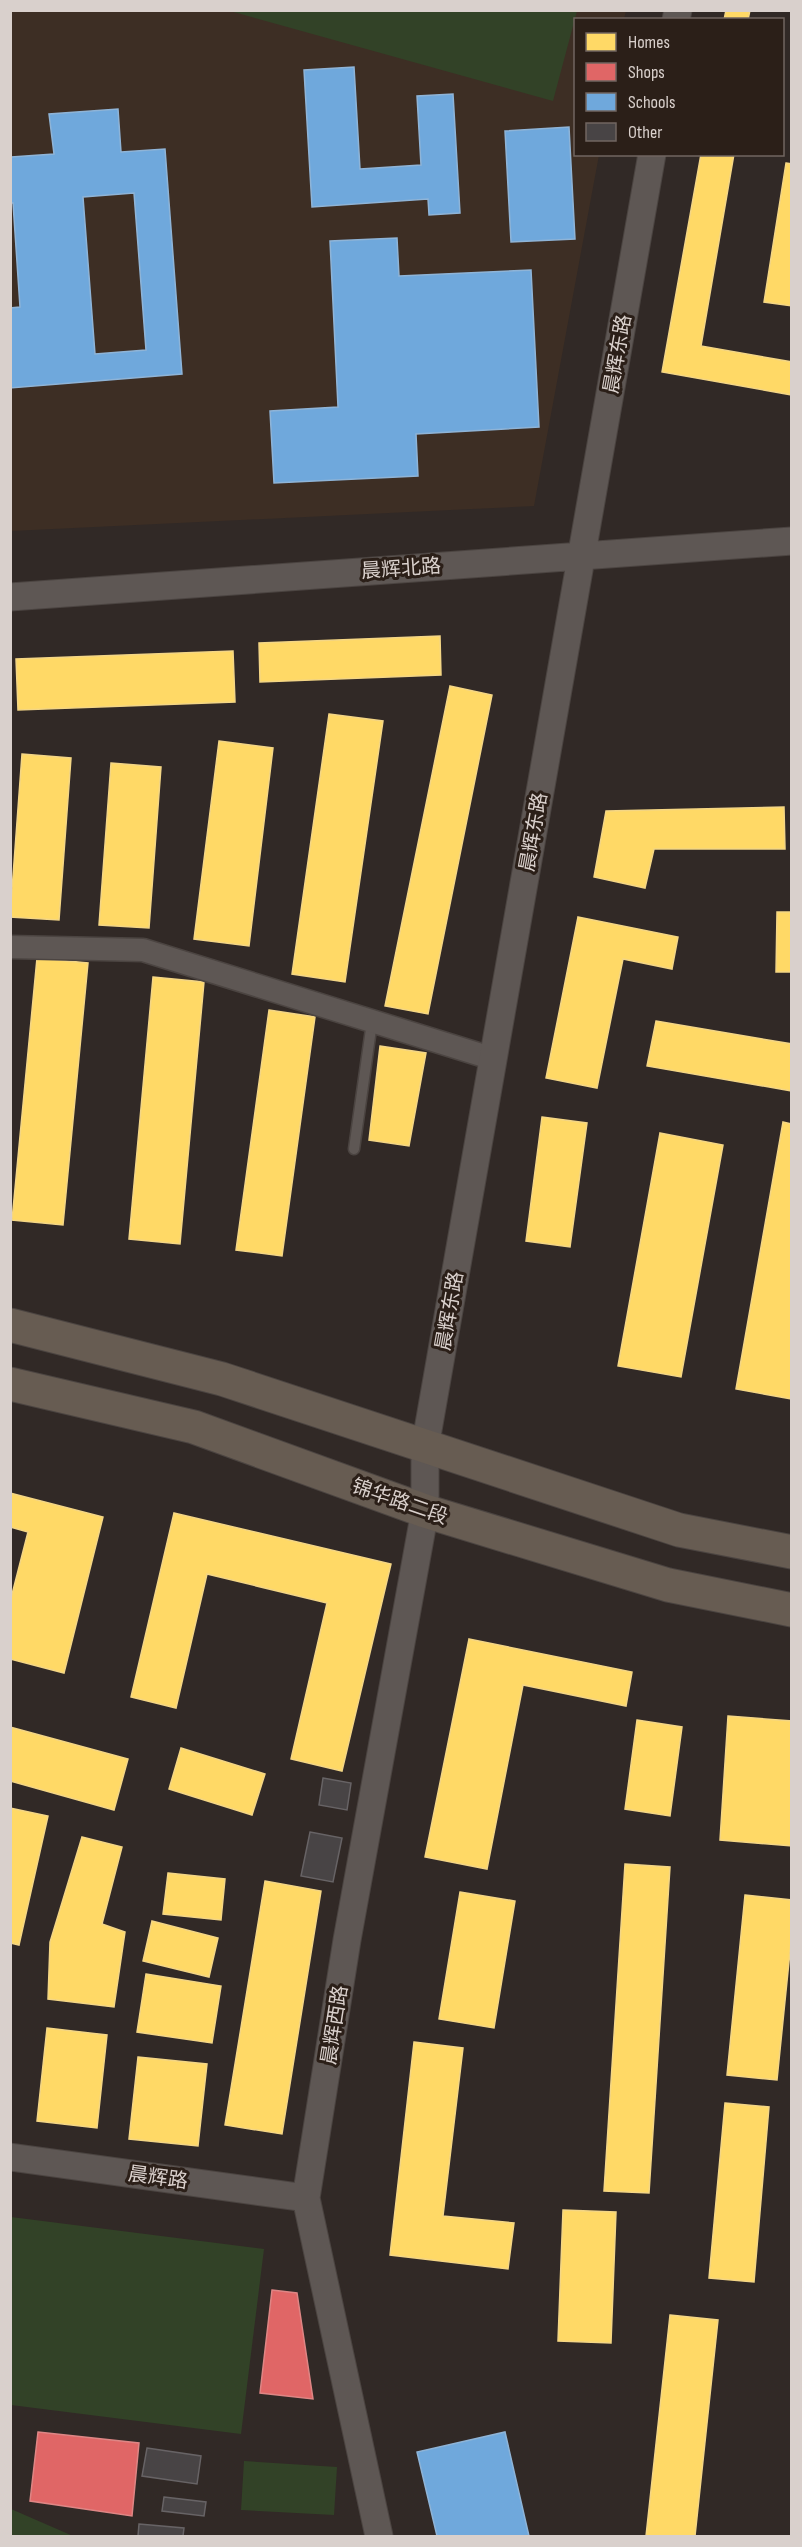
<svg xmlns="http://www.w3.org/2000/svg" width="802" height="2547" viewBox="0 0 802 2547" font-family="'Sofia Sans Condensed','Noto Sans SC',sans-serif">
<rect width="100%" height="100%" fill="#312926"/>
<path fill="#3d2e24" d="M10 11H626L624 19 576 20V154L599 155 534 506 11 531Z"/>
<path fill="#324227" d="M230 11H577L553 101Z
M11 2217 264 2249 241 2434 11 2405Z
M244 2461 337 2467 334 2515 241 2510Z
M11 2509 73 2536H11Z"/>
<path fill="#ffd966" stroke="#f4d685" stroke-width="1.5" d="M726 10H750L748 20H724Z
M701 154H734L701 346 792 362V395L662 372Z
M786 163 792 164V306L764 302Z
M440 636 441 675 260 682 259 643Z
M233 651 235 702 18 710 16 659Z
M450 686 492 695 428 1014 385 1006Z
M329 714 383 721 345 982 292 974Z
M219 741 273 748 249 946 194 939Z
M22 754 71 758 59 920 10 917Z
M111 763 161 767 149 928 99 925Z
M784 807 785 849H654L645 888 594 877 606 811Z
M777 912H792V972H776Z
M578 917 678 937 672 969 623 959 597 1088 546 1078Z
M37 958 88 963 63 1225 12 1220Z
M153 977 204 982 180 1244 129 1239Z
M269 1010 315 1017 282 1256 236 1250Z
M656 1021 792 1044V1091L647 1066Z
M380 1046 426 1053 409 1146 369 1140Z
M542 1117 587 1123 570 1247 526 1241Z
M783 1122 792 1124V1399L736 1389Z
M660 1133 723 1145 681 1377 618 1366Z
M10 1493 103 1517 64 1673 10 1659V1602L28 1532 10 1527Z
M174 1513 391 1564 342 1771 291 1759 327 1603 207 1574 176 1708 131 1697Z
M469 1639 632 1672 626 1706 523 1685 487 1869 425 1857Z
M728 1716 792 1721V1846L720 1840Z
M637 1720 682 1727 670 1816 625 1809Z
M10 1727 128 1759 114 1810 10 1781Z
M181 1748 265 1774 252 1815 169 1789Z
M10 1808 48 1816 19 1945 10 1943Z
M82 1837 122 1847 102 1924 125 1932 114 2007 48 1999 50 1942Z
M625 1864 670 1867 649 2193 604 2191Z
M168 1873 225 1879 221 1920 163 1914Z
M265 1881 321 1891 282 2134 225 2125Z
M460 1892 515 1901 494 2028 439 2019Z
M745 1895 792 1900V1932L777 2080 727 2075Z
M152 1921 218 1938 209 1977 143 1961Z
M146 1974 221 1986 212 2043 137 2032Z
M47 2028 107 2035 97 2128 37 2121Z
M414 2042 463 2048 443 2216 514 2223 508 2269 390 2255Z
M138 2057 207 2064 198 2146 129 2139Z
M725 2103 769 2107 754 2282 709 2278Z
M563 2210 616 2212 611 2343 558 2341Z
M670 2315 718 2320 695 2536H646Z"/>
<path fill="#e06666" stroke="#de8685" stroke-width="1.5" d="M272 2290 297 2293 313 2399 260 2393Z
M38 2432 139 2443 132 2516 30 2501Z"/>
<path fill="#6fa8dc" stroke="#8fb4d7" stroke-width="1.5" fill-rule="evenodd" d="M354 67 360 169 421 165 417 96 453 94 460 213 429 215 428 199 312 207 304 70Z
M118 109 121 152 165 149 182 374 10 388V308L20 307 13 203H10V139L11 157 54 154 49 114ZM134 193 146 350 95 354 83 197Z
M569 127 575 239 511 242 505 131Z
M397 238 399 276 531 270 539 427 416 434 418 476 274 483 270 411 338 407 330 241Z
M505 2432 529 2536H437L417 2452Z"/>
<path fill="#484445" stroke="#676365" stroke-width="1.5" d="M323 1778 351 1783 347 1810 319 1805Z
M310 1832 342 1838 333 1882 301 1876Z
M147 2448 201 2456 197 2484 142 2476Z
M164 2497 206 2502 204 2516 162 2511Z
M139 2524 184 2528 183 2536H138Z"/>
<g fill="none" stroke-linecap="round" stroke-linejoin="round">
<defs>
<path id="service" d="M354 1149 372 1022"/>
<path id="minor" d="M10 947 143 950 494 1059"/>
<path id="tertiary" d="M676 20 678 10
M10 597 792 541
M10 2157 306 2198
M379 2536 306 2198 347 1940 425 1511V1447L652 154"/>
<path id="primary" d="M10 1325 222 1379 679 1530 792 1552
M10 1384 194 1427 425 1511 668 1585 792 1610"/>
</defs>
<use href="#service" stroke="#4b4441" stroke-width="13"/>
<use href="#minor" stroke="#4b4441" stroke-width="25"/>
<use href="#tertiary" stroke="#4b4441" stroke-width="29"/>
<use href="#primary" stroke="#4b4441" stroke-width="35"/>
<use href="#service" stroke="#5e5754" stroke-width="10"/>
<use href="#minor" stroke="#5e5754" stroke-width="22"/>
<use href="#tertiary" stroke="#5e5754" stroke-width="27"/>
<use href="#primary" stroke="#675c52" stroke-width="33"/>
</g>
<g text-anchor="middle" stroke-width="6" stroke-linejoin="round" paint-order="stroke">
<g font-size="20" fill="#d9d0cc" stroke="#2b1f18">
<text transform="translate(617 354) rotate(-80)" y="7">晨辉东路</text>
<text transform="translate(401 568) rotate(-4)" y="7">晨辉北路</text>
<text transform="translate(533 832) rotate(-80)" y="7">晨辉东路</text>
<text transform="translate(449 1311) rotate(-80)" y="7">晨辉东路</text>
<text transform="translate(400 1501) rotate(19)" y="7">锦华路二段</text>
<text transform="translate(334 2025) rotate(-81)" y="7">晨辉西路</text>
<text transform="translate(158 2177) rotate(8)" y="7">晨辉路</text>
</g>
</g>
<rect width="802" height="2547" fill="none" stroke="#d9d0cc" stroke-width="24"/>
<rect x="574" y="18" width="210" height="138" fill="#2b1f18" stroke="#716660" stroke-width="1.5"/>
<rect x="586" y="33" width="30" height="18" fill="#ffd966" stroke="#716660" stroke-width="1.5"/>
<text x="628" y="48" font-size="18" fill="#d9d0cc">Homes</text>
<rect x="586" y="63" width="30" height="18" fill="#e06666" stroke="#716660" stroke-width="1.5"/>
<text x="628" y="78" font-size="18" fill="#d9d0cc">Shops</text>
<rect x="586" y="93" width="30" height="18" fill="#6fa8dc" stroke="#716660" stroke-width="1.5"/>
<text x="628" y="108" font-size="18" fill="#d9d0cc">Schools</text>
<rect x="586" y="123" width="30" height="18" fill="#484445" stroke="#716660" stroke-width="1.5"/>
<text x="628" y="138" font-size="18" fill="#d9d0cc">Other</text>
</svg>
